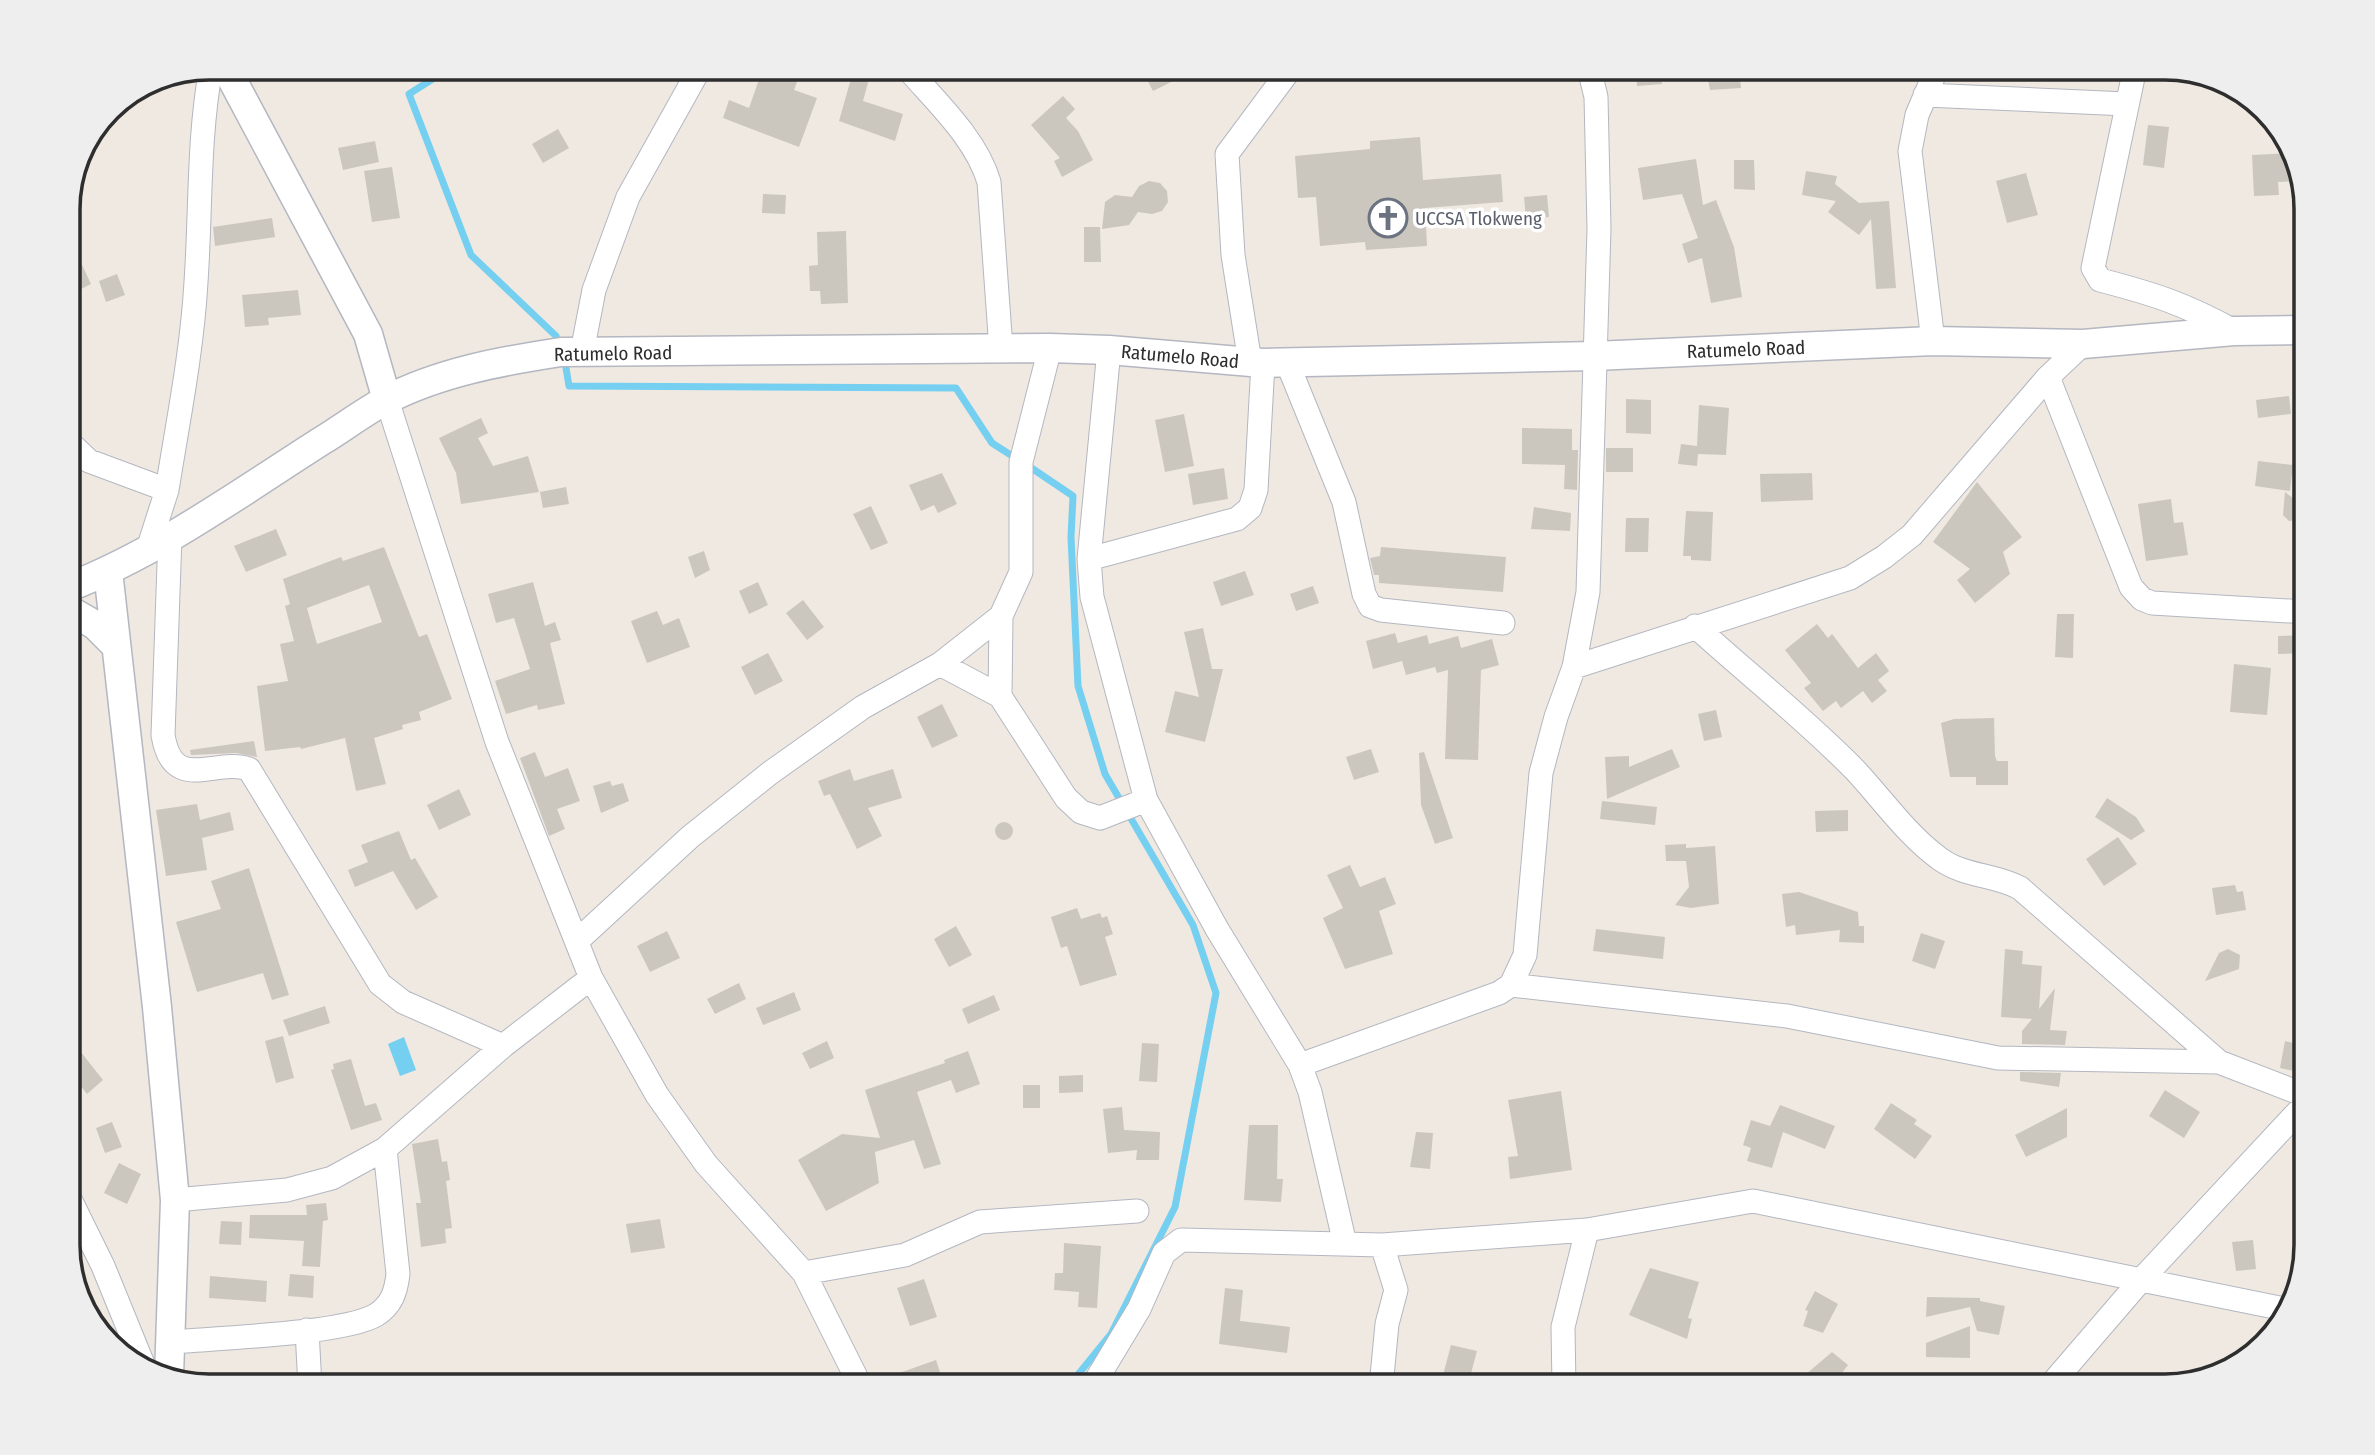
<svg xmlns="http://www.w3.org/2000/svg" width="2375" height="1455" viewBox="0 0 2375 1455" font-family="'Fira Sans Condensed',sans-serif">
<rect width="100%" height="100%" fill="#efe9e1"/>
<path fill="#75cff0" d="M404 1037 416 1070 400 1076 388 1044Z"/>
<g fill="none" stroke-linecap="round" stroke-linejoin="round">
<path stroke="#75cff0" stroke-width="7" d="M450 68 409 94 471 255 556 336
M566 368 569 386 956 388 992 443 1017 459
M1027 465 1073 496 1071 537 1078 686 1105 774 1193 925 1216 993 1175 1207 1111 1334 1068 1387"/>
</g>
<path fill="#cbc7bf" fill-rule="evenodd" d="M763 68H802L794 90 817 98 799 147 723 118 729 100 749 108Z
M854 68 871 72 863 101 903 114 895 141 839 121Z
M1141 68H1199L1153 91Z
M1636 68H1661L1662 84 1637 86Z
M1706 68H1739L1741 88 1710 90Z
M1063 96 1075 109 1066 118 1078 131 1093 160 1062 177 1054 161 1060 158 1031 125Z
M2148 125 2169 127 2164 168 2143 165Z
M558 129 569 148 543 163 532 144Z
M1420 137 1423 180 1501 174 1503 202 1425 208 1427 246 1366 250 1365 242 1320 246 1316 197 1298 198 1295 156 1370 149V141Z
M375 141 379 162 343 170 338 148Z
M2292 153 2301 181 2278 182 2279 195 2254 196 2252 155Z
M1696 159 1703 205 1716 200 1734 247 1742 297 1711 303 1702 258 1688 263 1682 244 1698 238 1682 194 1643 200 1638 168Z
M1734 160H1754L1755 190 1734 189Z
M392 167 400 218 372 222 364 171Z
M1806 171 1837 176 1835 184 1859 203 1889 201 1896 288 1876 289 1871 219 1859 235 1828 212 1836 201 1802 195Z
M2026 173 2038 215 2007 223 1996 181Z
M1149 181 1160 183 1167 191 1168 202 1162 211 1152 214 1138 212 1129 225 1102 229 1105 202 1115 195 1132 197 1139 186Z
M763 194 786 195 785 214 762 213Z
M1547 195 1549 217 1526 219 1524 197Z
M272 218 275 237 215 246 213 227Z
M1084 227H1100L1101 262H1084Z
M846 231 848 303 821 304 820 291H810L809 266 818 265 817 232Z
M69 237 91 284 75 292 69 279Z
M117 274 125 295 106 302 99 281Z
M298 290 301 315 268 318 269 325 245 327 242 295Z
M2289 396 2291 414 2258 418 2256 400Z
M1626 399 1651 400V434L1626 433Z
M1699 405 1729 408 1726 455 1698 454 1697 466 1678 464 1681 444 1697 446Z
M1184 414 1194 466 1165 472 1155 420Z
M481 418 488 433 478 438 493 466 528 456 539 492 461 504 456 473 439 438Z
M1522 428 1572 429V450H1578L1577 490 1564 489 1565 465 1522 464Z
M1606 448H1633V472H1606Z
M2258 461 2293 465 2290 491 2255 486Z
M1224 468 1228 499 1193 505 1188 474Z
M942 473 957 504 938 513 934 505 921 511 909 485Z
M1812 473 1813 500 1761 502 1760 474Z
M1977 482 2022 537 2003 552 2010 574 1975 603 1957 580 1970 569 1933 542Z
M566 487 569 504 543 508 540 492Z
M2285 492 2303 506V514L2297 520 2289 521 2283 515Z
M2171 499 2174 523 2183 522 2188 555 2146 561 2138 504Z
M871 506 888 543 871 550 853 514Z
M1534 507 1571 513 1570 531 1531 529Z
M1686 511 1713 512 1711 561 1691 560V556H1683Z
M1626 518H1649L1648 552H1625Z
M276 529 287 555 246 572 234 546Z
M384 547 419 637 427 634 452 699 419 712 421 720 402 725 403 729 374 738 386 784 356 791 345 738 301 749 300 747 265 751 257 686 288 681 280 644 294 641 285 606 290 604 283 579 341 557 343 561ZM369 585 382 622 317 644 307 608Z
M1381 547 1506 557 1503 592 1379 583V575H1374L1370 558 1380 556Z
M704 551 710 570 695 578 688 557Z
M1245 571 1254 595 1221 606 1213 582Z
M533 582 545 626 555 622 561 640 550 643 565 704 538 710 537 705 506 714 495 681 530 669 514 618 496 623 488 594Z
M758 582 768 605 749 614 739 591Z
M1313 586 1319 603 1296 611 1290 594Z
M803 600 824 627 807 640 786 613Z
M657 611 663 625 679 618 690 647 647 663 631 621Z
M2057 614H2074L2073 658 2055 657Z
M1817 624 1828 638 1832 634 1858 668 1876 653 1889 671 1878 680 1887 691 1872 703 1863 691 1841 708 1836 701 1823 711 1804 688 1811 683 1785 650Z
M1203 628 1212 669H1223L1205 742 1165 732 1175 691 1199 697 1184 632Z
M1395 633 1398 643 1427 635 1429 644 1458 636 1461 648 1492 639 1499 665 1481 670 1478 760 1445 759 1448 670 1437 673 1435 667 1406 675 1402 661 1373 669 1366 641Z
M2307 635V653L2278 654V636Z
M768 653 783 681 755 695 741 667Z
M2234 664 2271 668 2267 715 2230 712Z
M942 704 958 736 932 748 917 717Z
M1716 710 1722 737 1704 741 1698 714Z
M1994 718 1995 756 1997 761H2008V785H1976V777H1950L1941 723 1954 719Z
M254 741 257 757 236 753 191 755 190 750Z
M1371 749 1379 772 1354 780 1346 757Z
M1672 749 1680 767 1607 799 1605 757 1629 756V767Z
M535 752 545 777 568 768 580 801 557 809 565 829 549 836 520 758Z
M1424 752 1453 838 1435 844 1421 805 1419 753Z
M850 769 854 781 893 769 902 798 868 808 882 836 857 849 830 794 824 796 818 781Z
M610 781 612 786 623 783 629 801 601 813 593 786Z
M459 789 471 815 439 830 427 805Z
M2107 798 2136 817 2145 831 2131 840 2095 817Z
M1602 801 1657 807 1655 825 1600 819Z
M197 804 200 820 230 812 234 830 202 838 207 870 166 876 156 810Z
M1848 810V831L1816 832 1815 811Z
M995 831a9 9 0 1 1 18 0a9 9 0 1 1-18 0Z
M399 831 411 860 415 858 438 897 416 910 393 871 355 887 348 870 368 862 361 845Z
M2118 837 2137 864 2104 886 2086 859Z
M1686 844V848L1715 846 1719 904 1691 908 1675 905 1689 887 1686 861H1666L1665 845Z
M1350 865 1360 887 1385 877 1396 904 1379 911 1393 954 1345 969 1323 918 1343 908 1327 875Z
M249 868 289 995 272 1000 263 973 197 992 176 922 221 909 211 881Z
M2235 885 2237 892 2243 891 2246 910 2216 915 2212 888Z
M1799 892 1858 912 1859 926H1864V943L1839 942 1840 930 1796 935 1795 925 1786 927 1782 894Z
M1077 908 1081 919 1100 913 1102 918 1107 916 1113 934 1105 937 1117 975 1080 986 1067 946 1061 948 1051 917Z
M956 926 972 955 949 967 934 939Z
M1596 929 1665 937 1663 959 1593 951Z
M667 931 680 958 650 972 637 946Z
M1921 933 1945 941 1935 969 1912 961Z
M2005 949 2023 951 2022 964 2042 966 2039 1009 2055 988 2050 1030 2067 1031 2065 1045 2022 1044V1031L2032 1019 2001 1017Z
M2228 949 2240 955 2239 969 2205 981 2219 953Z
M739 983 746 999 715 1014 707 999Z
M794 992 801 1010 763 1025 756 1008Z
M994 995 1000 1010 968 1024 962 1009Z
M325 1006 330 1023 289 1036 283 1020Z
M283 1036 294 1078 276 1083 265 1041Z
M69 1037 103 1080 87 1094 69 1071Z
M827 1041 834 1058 810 1069 802 1053Z
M2285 1041 2307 1046V1074L2280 1068Z
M1142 1043 1159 1044 1157 1082 1139 1081Z
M968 1051 980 1084 956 1093 951 1080 917 1092 941 1164 924 1169 914 1140 875 1152 879 1183 826 1211 798 1160 842 1134 880 1138 865 1090 945 1063 944 1060Z
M351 1059 365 1106 376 1103 382 1120 351 1130 331 1070 334 1069 333 1064Z
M2020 1072 2061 1073 2059 1087 2020 1081Z
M1083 1075V1092L1059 1093V1076Z
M1023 1085H1040V1108H1023Z
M2165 1090 2200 1112 2184 1138 2149 1116Z
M1561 1091 1572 1170 1510 1179 1508 1157 1518 1156 1508 1100Z
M1891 1103 1917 1120 1914 1124 1932 1136 1915 1159 1874 1129Z
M1780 1105 1835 1126 1825 1149 1783 1132 1772 1168 1747 1161 1751 1148 1743 1145 1751 1120 1770 1126Z
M1122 1107 1124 1130 1160 1132 1159 1160H1136L1137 1150 1108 1153 1103 1109Z
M2067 1108V1137L2026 1157 2015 1135Z
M112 1122 122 1147 105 1153 96 1128Z
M1249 1125H1278L1277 1179H1283L1281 1202 1244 1200Z
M1416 1132 1433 1133 1430 1169 1410 1167Z
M438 1139 442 1162 447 1161 450 1180 446 1181 452 1228 445 1229 446 1243 421 1247 416 1203H421L412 1144Z
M119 1163 141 1174 127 1204 104 1193Z
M326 1203 328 1220 323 1221 320 1267 302 1266 304 1241 249 1238 250 1215H307L306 1205Z
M660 1219 665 1248 631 1253 626 1224Z
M221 1221 242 1222 241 1245 219 1244Z
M2253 1240 2256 1269 2236 1271 2232 1242Z
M1064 1243 1101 1246 1097 1308 1078 1307 1079 1292 1054 1290 1055 1273H1063Z
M1650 1268 1699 1282 1688 1318 1692 1319 1687 1339 1629 1315Z
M290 1274 314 1276 313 1298 288 1296Z
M210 1276 267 1281 266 1302 209 1298Z
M924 1279 937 1317 910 1326 897 1288Z
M1225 1288 1243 1290 1240 1321 1290 1327 1287 1353 1219 1344Z
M1815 1291 1838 1304 1823 1333 1803 1326 1808 1311 1805 1310Z
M1927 1297 1980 1298V1301L2005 1306 1999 1335 1977 1331 1970 1307 1926 1317Z
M1970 1326V1358L1926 1357V1343Z
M1451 1345 1477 1351 1470 1377 1466 1376 1464 1385 1442 1379Z
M1832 1352 1848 1365 1831 1387H1791Z
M936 1360 942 1378 916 1387H875L874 1382Z"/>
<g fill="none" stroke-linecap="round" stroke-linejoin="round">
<defs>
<path id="minor" d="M907 68C936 102 976 138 989 182L1001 349
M2135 68 2093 268 2100 280C2154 294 2185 304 2234 331
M1925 95 2127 104
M1933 341 1910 151 1917 115 1937 68
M1109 350 1089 559 1092 597 1146 800 1217 929 1300 1065 1310 1092 1345 1244
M582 352 594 290 628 197 700 68
M1250 362 1233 255 1227 154 1291 68
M1287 362 1344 502 1364 594 1370 606 1381 610 1503 623
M2048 377 2131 587 2142 599 2152 603 2307 612
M387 400 497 742 591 978 657 1095 706 1164 804 1273 861 1387
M69 442 89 461 167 490 148 549
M167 490C178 421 192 352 196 282 201 210 198 139 211 68
M170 536 163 735C173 795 215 757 249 769L380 984 403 1002 503 1046
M1089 559 1237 519 1250 508 1256 490 1263 363
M1001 616 1000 696 1066 798 1081 812 1100 818 1146 800
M1695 626C1748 674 1805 719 1855 770 1883 800 1907 835 1940 859 1965 877 1994 874 2020 888L2219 1062 2307 1096
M940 664 1000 696
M1574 667 1850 578 1884 557 1912 535 2048 377 2083 344
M577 941 690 837 770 773 863 707 940 664 1001 616 1021 572V462L1050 348
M1511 985 1787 1016 1998 1058 2219 1062
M1300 1065 1499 993 1511 985 1525 955 1541 773 1556 717 1574 667 1588 592 1599 229 1596 97 1589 68
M69 1197 103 1266 145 1369
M175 1200 287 1190 332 1178 385 1149 503 1046 591 978
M804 1273 905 1255 980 1222 1137 1211
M307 1330 310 1387
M172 1342C216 1338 343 1334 376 1315 392 1305 396 1291 398 1274L385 1149
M1092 1387 1139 1309 1164 1253 1181 1240 1382 1245 1587 1230 1753 1201 2289 1310
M1381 1387 1387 1324 1396 1290 1382 1245
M1564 1387 1563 1327 1587 1230
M2049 1387 2141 1280 2307 1102"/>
<path id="tertiary" d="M226 68 368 334 387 400
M108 571 157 1007 175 1200 169 1376
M69 587C159 552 241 492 323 440 344 427 364 412 386 400 440 372 502 361 561 352L1050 348 1109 350 1263 363 1594 356 1933 341 2083 344 2234 331 2307 330
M69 610 95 625 116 646"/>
</defs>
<use href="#minor" stroke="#b4b7c1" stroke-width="25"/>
<use href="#tertiary" stroke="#b4b7c1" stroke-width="31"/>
<use href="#minor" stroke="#fff" stroke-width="23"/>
<use href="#tertiary" stroke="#fff" stroke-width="28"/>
</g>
<defs>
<symbol id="church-ring" viewBox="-11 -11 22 22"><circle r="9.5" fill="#fff" stroke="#6b7280" stroke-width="1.5"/><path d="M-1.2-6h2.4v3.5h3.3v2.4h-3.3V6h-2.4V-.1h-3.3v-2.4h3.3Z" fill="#6b7280"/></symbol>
</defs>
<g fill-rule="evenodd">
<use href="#church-ring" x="1366" y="196" width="44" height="44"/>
</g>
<g text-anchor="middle" stroke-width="7" stroke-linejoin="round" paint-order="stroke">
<g font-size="19" fill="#5b616d" stroke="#fff" text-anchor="start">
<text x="1415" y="225">UCCSA Tlokweng</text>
</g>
<g font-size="19" fill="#2e2e2e" stroke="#fff">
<text transform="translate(1746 349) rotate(-2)" y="7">Ratumelo Road</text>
<text transform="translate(613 353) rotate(-1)" y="7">Ratumelo Road</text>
<text transform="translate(1180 356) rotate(5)" y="7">Ratumelo Road</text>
</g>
</g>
<path d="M0 0H2375V1455H0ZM209 80H2165A129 129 0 0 1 2294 209V1245A129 129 0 0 1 2165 1374H209A129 129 0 0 1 80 1245V209A129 129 0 0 1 209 80Z" fill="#eee" fill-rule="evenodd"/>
<path fill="none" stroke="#2e2e2e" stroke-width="3.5" d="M209 80H2165A129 129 0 0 1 2294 209V1245A129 129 0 0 1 2165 1374H209A129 129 0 0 1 80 1245V209A129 129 0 0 1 209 80Z"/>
</svg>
